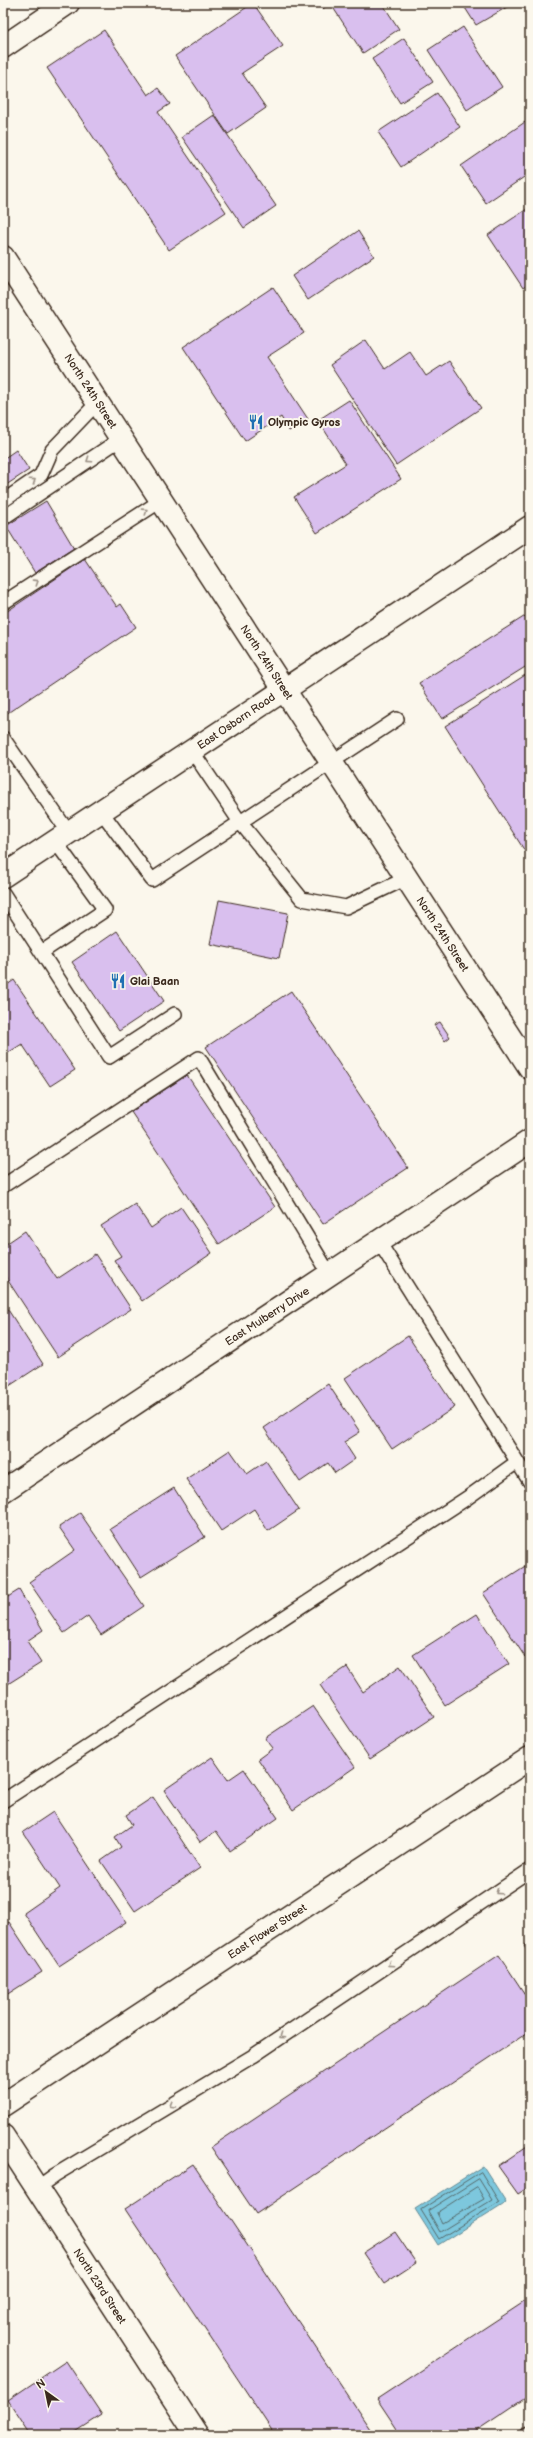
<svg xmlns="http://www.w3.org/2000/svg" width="533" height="2438" viewBox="0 0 533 2438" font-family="'Balsamiq Sans',sans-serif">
<rect width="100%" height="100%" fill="#fbf7ec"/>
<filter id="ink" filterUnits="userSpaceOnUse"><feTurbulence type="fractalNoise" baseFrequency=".025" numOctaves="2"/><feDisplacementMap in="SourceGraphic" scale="8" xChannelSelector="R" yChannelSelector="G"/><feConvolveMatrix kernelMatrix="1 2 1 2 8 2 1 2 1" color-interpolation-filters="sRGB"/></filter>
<g filter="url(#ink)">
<path fill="#7dc7dd" stroke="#638891" d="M483 2166 506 2202 438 2245 415 2209Z"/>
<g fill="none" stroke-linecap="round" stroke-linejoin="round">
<path stroke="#55696a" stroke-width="1" d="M481 2172 499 2202 439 2239 421 2210Z
M479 2179 492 2200 440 2232 428 2211Z
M477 2187 484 2199 442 2223 437 2213Z"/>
</g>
<path fill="#d9bfee" stroke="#3b2a1e" d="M253 3 283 46 242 73 266 108 228 134 175 56Z
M319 3H382L399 29 363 53 330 3 323 9Z
M462 3H505L507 7 476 25Z
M463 27 502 87 467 110 428 50Z
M104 30 148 95 158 88 170 104 158 112 226 212 169 250 47 68Z
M404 38 433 82 400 103 372 59Z
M437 93 460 127 401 167 378 132Z
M214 115 276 206 244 228 182 137Z
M525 122 530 130V173L486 203 461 166Z
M530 207V283L523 288 488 235Z
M358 231 374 256 308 300 292 276Z
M273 287 304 333 267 357 308 419 289 431 281 417 245 441 183 347Z
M366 340 385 369 410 352 426 376 449 361 481 408 396 465 330 365Z
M349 400 401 479 317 533 294 497 346 464 318 420Z
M16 450 29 470 3 487V459Z
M46 501 74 548 35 573 6 526Z
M85 559 117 607 121 604 136 627 3 716V614Z
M530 613V664L442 719 419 683Z
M530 672V859L445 726Z
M219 900 288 913 279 958 210 944Z
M117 931 164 1001 119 1031 72 962Z
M14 980 75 1070 50 1086 22 1044 3 1056V988Z
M291 991 408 1168 323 1224 206 1047Z
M440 1022 450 1037 445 1041 434 1025Z
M187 1075 275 1207 219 1244 131 1112Z
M135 1204 151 1228 181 1207 212 1253 142 1301 114 1260 121 1256 101 1226Z
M25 1231 57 1279 95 1254 131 1309 58 1357 3 1273V1246Z
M3 1302 43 1364 3 1390Z
M408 1336 455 1407 392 1449 345 1378Z
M328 1384 360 1432 344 1442 355 1459 335 1473 328 1463 300 1482 264 1428Z
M230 1450 247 1474 266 1461 299 1510 268 1531 254 1509 221 1531 186 1479Z
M174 1488 205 1537 141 1577 110 1529Z
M80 1513 144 1606 101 1635 88 1616 64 1633 29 1582 75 1550 59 1527Z
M530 1563V1653L525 1657 483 1593Z
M19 1590 43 1630 27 1641 41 1663 3 1687V1600Z
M477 1614 509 1664 445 1705 413 1655Z
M400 1666 434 1717 370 1759 320 1685 347 1667 363 1692Z
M313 1706 355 1767 293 1810 258 1759 273 1748 265 1738Z
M212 1757 228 1780 244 1769 278 1818 230 1851 216 1831 200 1842 164 1790Z
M153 1797 200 1868 135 1911 101 1861 121 1847 115 1837 132 1825 126 1815Z
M53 1812 126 1922 59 1966 24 1913 60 1888 23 1832Z
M9 1922 42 1972 3 1997V1926Z
M530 1941V1955L524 1946Z
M499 1955 530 2002V2031L256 2214 211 2147Z
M530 2144V2186L518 2194 498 2166Z
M193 2164 374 2435H275L125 2209Z
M395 2232 416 2263 384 2284 363 2253Z
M530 2298V2395L470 2435H401L377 2399Z
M66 2361 102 2415 71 2435H31L8 2400Z"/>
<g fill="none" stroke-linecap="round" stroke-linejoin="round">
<defs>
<path id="service" d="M3 501 41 475 52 450 98 402
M3 518 122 438
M3 603 162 500
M3 738 69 833
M192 751 240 822 302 899 346 907 407 878
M101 811 152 880 397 719
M3 893 109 1057 175 1014
M42 952 105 910 55 841
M3 1186 199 1058 330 1275
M379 1242 530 1482
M3 1801 467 1498 517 1462
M37 2188 55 2175 253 2056 530 1870
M527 2435 530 2433"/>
<path id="minor" d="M3 47 68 3
M3 1491 530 1141
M3 2105 530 1758
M3 2136 197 2435"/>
<path id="secondary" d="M3 257 530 1068
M3 876 530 527"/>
</defs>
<use href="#service" stroke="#3b2a1e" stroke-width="16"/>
<use href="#minor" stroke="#3b2a1e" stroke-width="25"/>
<use href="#secondary" stroke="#3b2a1e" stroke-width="25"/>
<use href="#service" stroke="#fbf7ec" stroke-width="13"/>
<use href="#minor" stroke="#fbf7ec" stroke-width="22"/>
<use href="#secondary" stroke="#fbf7ec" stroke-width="22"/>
</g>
<defs><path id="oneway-chevron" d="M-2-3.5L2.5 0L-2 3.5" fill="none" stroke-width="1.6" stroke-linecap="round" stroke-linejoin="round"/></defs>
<g stroke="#9b9085">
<use href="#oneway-chevron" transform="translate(89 460) rotate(146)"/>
<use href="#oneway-chevron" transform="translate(33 481) rotate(-34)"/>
<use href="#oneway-chevron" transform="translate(145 511) rotate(-33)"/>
<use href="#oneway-chevron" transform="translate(36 582) rotate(-33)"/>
<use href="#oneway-chevron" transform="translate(498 1892) rotate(146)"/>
<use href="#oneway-chevron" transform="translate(390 1964) rotate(146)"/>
<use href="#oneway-chevron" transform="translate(282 2036) rotate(146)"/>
<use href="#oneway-chevron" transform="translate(172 2105) rotate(149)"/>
</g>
</g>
<defs>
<symbol id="restaurant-bare" viewBox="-9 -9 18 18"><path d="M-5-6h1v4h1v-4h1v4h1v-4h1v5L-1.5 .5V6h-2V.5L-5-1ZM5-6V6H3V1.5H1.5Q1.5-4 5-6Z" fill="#1f6fb2" stroke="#fbf7ec" stroke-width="2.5" paint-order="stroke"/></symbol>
</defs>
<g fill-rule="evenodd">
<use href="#restaurant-bare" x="245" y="411" width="22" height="22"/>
<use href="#restaurant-bare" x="107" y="970" width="22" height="22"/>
</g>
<g text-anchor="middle" stroke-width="4" stroke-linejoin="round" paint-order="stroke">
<g font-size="11" fill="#3b2a1e" stroke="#fbf7ec">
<text transform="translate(91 391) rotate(57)" y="4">North 24th Street</text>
<text transform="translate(267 662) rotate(57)" y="4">North 24th Street</text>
<text transform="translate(236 721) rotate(-34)" y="4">East Osborn Road</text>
<text transform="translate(443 934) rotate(57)" y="4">North 24th Street</text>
<text transform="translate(267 1316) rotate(-33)" y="4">East Mulberry Drive</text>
<text transform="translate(267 1931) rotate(-33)" y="4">East Flower Street</text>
<text transform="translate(100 2286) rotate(57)" y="4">North 23rd Street</text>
</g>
<g font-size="11" font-weight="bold" fill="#3b2a1e" stroke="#fbf7ec" text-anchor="start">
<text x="268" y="426">Olympic Gyros</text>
<text x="130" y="985">Glai Baan</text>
</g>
</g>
<rect width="533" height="2438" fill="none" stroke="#fbf7ec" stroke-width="16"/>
<rect x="8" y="8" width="517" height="2422" fill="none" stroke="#3b2a1e" stroke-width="1.5" filter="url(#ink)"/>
<g transform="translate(46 2392) rotate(327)" stroke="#fbf7ec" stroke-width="3" paint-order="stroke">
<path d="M0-3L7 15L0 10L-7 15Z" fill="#3b2a1e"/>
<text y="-6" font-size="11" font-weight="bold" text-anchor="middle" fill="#3b2a1e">N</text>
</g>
</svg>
